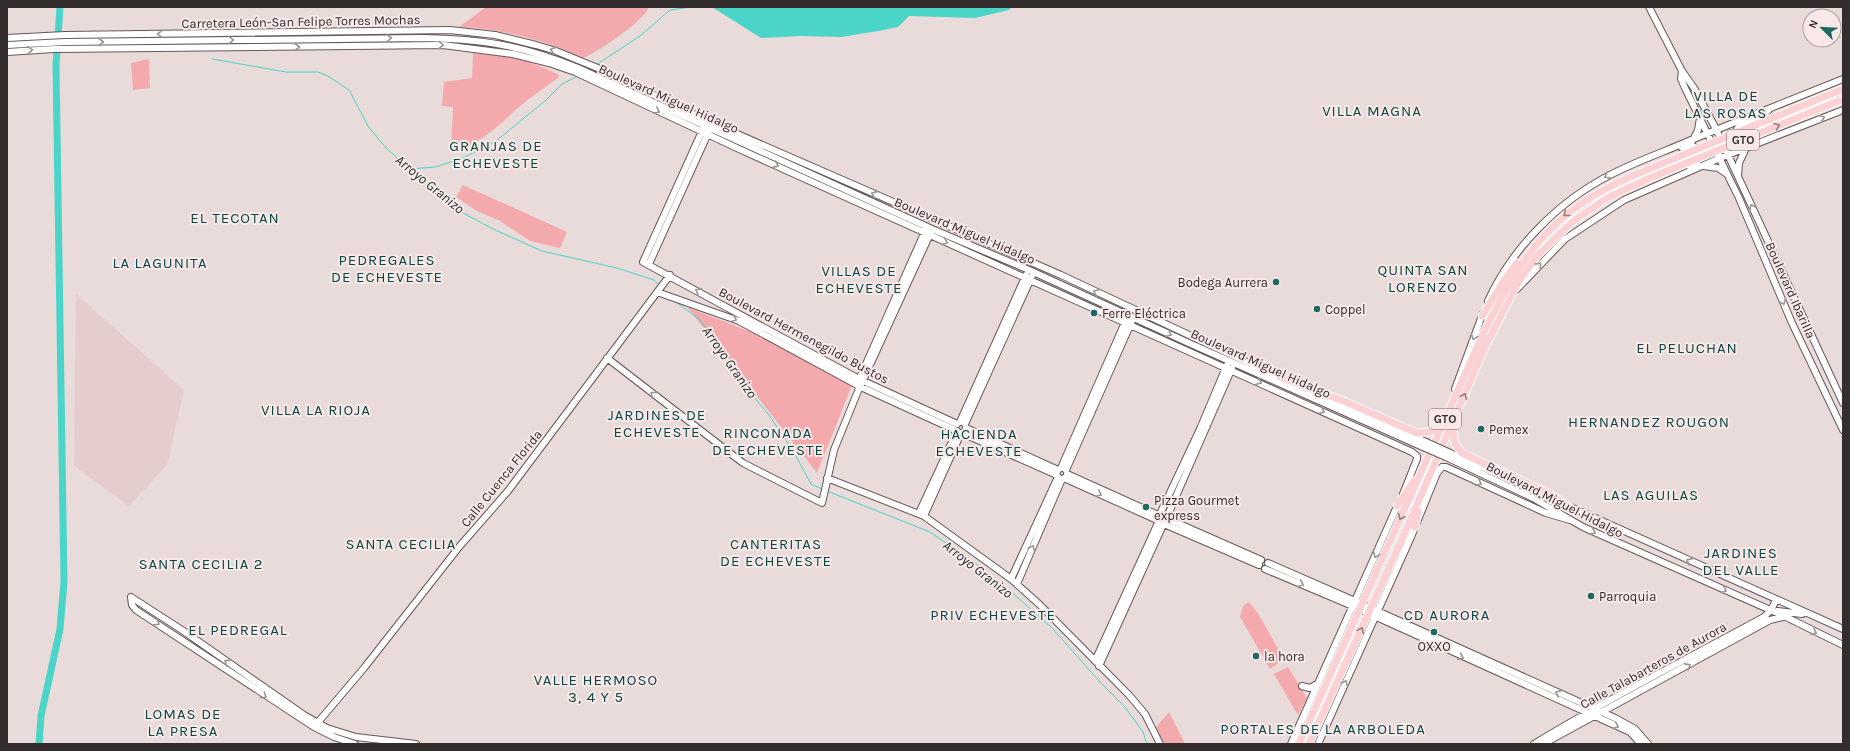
<svg xmlns="http://www.w3.org/2000/svg" width="1850" height="751" viewBox="0 0 1850 751" font-family="Karla,sans-serif">
<rect width="100%" height="100%" fill="#eadbdb"/>
<path fill="#e5cccd" d="M76 294 184 390 167 465 129 506 74 466Z"/>
<path fill="#f4aaad" d="M486 7H649C644 21 598 52 583 58 544 40 503 29 459 27Z
M473 53C501 53 534 61 559 75L558 78C545 87 532 96 520 106 498 126 482 144 451 151L453 107 442 106 444 82 472 78Z
M149 59 150 88 133 90 131 63Z
M463 185 567 232 560 248 530 241 500 221 477 211 456 197Z
M687 307 756 334 852 385 817 473Z
M1249 602 1257 612 1284 659 1270 669 1240 617 1243 606Z
M1288 667 1307 698 1298 715 1274 674Z
M1169 712 1185 744H1164L1156 727Z"/>
<path fill="#4bd4c8" d="M712 7H1012L1009 10 975 18 909 16 898 27 878 31 841 37 801 36 761 38Z"/>
<g fill="none" stroke-linecap="round" stroke-linejoin="round">
<path stroke="#4bd4c8" stroke-width="1" d="M212 59 286 72H318L328 76 349 90 368 126 386 148 454 208 491 228 542 251 617 268 654 280 660 286
M596 65 640 36 670 10 691 7
M410 169 435 167 463 158 496 141 546 100 562 84 578 76
M676 302 699 319 729 357 738 378 769 415 792 449 811 484 822 489
M827 491 930 532 967 557 1001 583 1051 627 1101 683 1125 707 1143 732 1147 744"/>
<path stroke="#4bd4c8" stroke-width="7" d="M39 744 41 716 60 629 64 582 56 65 60 7"/>
<defs>
<path id="secondary" d="M1649 7 1682 71 1694 88 1716 129 1843 403
M7 38 65 35 450 30 495 35 536 45 556 51 600 69 712 123 1061 275 1283 379
M7 45 65 42 421 38C482 39 521 45 578 68L932 229 1029 270 1191 344 1423 447
M7 52 54 49 443 45 513 54 549 63 575 72 739 149 1412 452 1417 456V459L1403 494
M1682 71 1681 79 1685 88 1739 198 1792 323 1843 430
M703 129 643 262 859 379 957 424
M1693 140 1698 130 1700 118
M1752 143C1742 146 1735 140 1737 129 1744 119 1759 120 1768 111
M1682 148 1693 146 1698 150 1697 163 1690 167
M1704 166 1718 168 1727 174
M1738 176 1739 163 1746 148
M649 264 709 131
M1516 290 1565 239 1624 200 1720 158 1843 110
M657 292 739 321 861 387 955 430
M1488 301C1512 248 1559 201 1610 175 1637 161 1664 152 1691 140 1742 120 1792 99 1843 79
M607 358 743 463 822 503 834 450 858 391 931 232
M858 382 926 229
M1455 389 1483 313
M1310 391 1426 442
M960 422 1026 275
M965 424 1032 276
M966 428 1058 470
M962 433 1057 475
M1448 452 1843 629
M1446 457 1533 498 1583 527 1786 617 1843 645
M1061 468 1126 320
M1066 470 1132 321
M1067 474 1158 515
M827 478 924 516 1011 579 1039 604 1129 695 1145 714 1160 744
M1064 478 1157 520
M919 513 957 431
M1160 514 1200 429 1227 365
M924 516 961 433
M1167 517 1232 368
M1168 519 1261 560
M1164 524 1259 565
M1268 563 1355 601 1615 718 1635 729 1648 744
M1265 569 1348 604 1630 732 1641 744
M1011 579 1058 477
M1017 584 1062 479
M131 597 182 630 304 715 327 728 356 737 416 744
M131 597 132 605 136 610 314 727 334 737 355 744
M1777 611 1802 614
M1095 661 1158 523
M1099 666 1163 525
M1302 686 1310 688 1317 684
M314 727 364 668 459 547 508 491 670 275
M1291 744 1399 502
M1318 744 1411 537 1437 473 1442 467H1446L1546 513 1570 520
M1534 744C1609 698 1687 659 1764 617L1771 610 1776 600
M1543 744 1770 620 1783 617"/>
<path id="primary" d="M1833 93 1843 89
M1836 102 1843 100
M1482 316 1503 282 1517 263
M1280 377 1346 402 1417 433 1430 432 1442 422
M1452 425 1455 444 1462 453 1550 494 1571 508
M1397 506 1414 481
M1415 527 1418 511
M1299 744 1484 332C1527 245 1556 206 1649 169
M1309 744 1403 537 1485 347 1519 281 1537 256 1571 223 1607 198 1650 178"/>
</defs>
<use href="#secondary" stroke="#665959" stroke-width="8"/>
<use href="#primary" stroke="#fff" stroke-width="9"/>
<use href="#secondary" stroke="#fff" stroke-width="6"/>
<use href="#primary" stroke="#fbd1d3" stroke-width="7"/>
<defs>
<path id="secondary-bridge" d="M1426 442 1448 452
M1423 447 1446 457"/>
<path id="primary-bridge" d="M1649 169 1833 93
M1650 178 1836 102"/>
</defs>
<use href="#secondary-bridge" stroke="#665959" stroke-width="8" stroke-linecap="butt"/>
<use href="#primary-bridge" stroke="#fff" stroke-width="9" stroke-linecap="butt"/>
<use href="#secondary-bridge" stroke="#fff" stroke-width="6"/>
<use href="#primary-bridge" stroke="#fbd1d3" stroke-width="7"/>
</g>
<defs><path id="oneway-chevron" d="M-2-3.5L2.5 0L-2 3.5" fill="none" stroke-width="1.6" stroke-linecap="round" stroke-linejoin="round"/></defs>
<g stroke="#999696">
<use href="#oneway-chevron" transform="translate(160 34) rotate(179)"/>
<use href="#oneway-chevron" transform="translate(389 38) rotate(-1)"/>
<use href="#oneway-chevron" transform="translate(231 40) rotate(-1)"/>
<use href="#oneway-chevron" transform="translate(101 42)"/>
<use href="#oneway-chevron" transform="translate(441 45) rotate(1)"/>
<use href="#oneway-chevron" transform="translate(297 47)"/>
<use href="#oneway-chevron" transform="translate(30 50) rotate(-2)"/>
<use href="#oneway-chevron" transform="translate(553 50) rotate(-162)"/>
<use href="#oneway-chevron" transform="translate(657 111) rotate(27)"/>
<use href="#oneway-chevron" transform="translate(1822 118) rotate(-22)"/>
<use href="#oneway-chevron" transform="translate(776 165) rotate(24)"/>
<use href="#oneway-chevron" transform="translate(1607 176) rotate(152)"/>
<use href="#oneway-chevron" transform="translate(874 194) rotate(-156)"/>
<use href="#oneway-chevron" transform="translate(1752 207) rotate(-115)"/>
<use href="#oneway-chevron" transform="translate(945 242) rotate(23)"/>
<use href="#oneway-chevron" transform="translate(1539 265) rotate(-47)"/>
<use href="#oneway-chevron" transform="translate(698 291) rotate(-151)"/>
<use href="#oneway-chevron" transform="translate(1096 292) rotate(-155)"/>
<use href="#oneway-chevron" transform="translate(1783 302) rotate(66)"/>
<use href="#oneway-chevron" transform="translate(734 319) rotate(23)"/>
<use href="#oneway-chevron" transform="translate(1169 334) rotate(25)"/>
<use href="#oneway-chevron" transform="translate(1474 337) rotate(110)"/>
<use href="#oneway-chevron" transform="translate(1259 382) rotate(23)"/>
<use href="#oneway-chevron" transform="translate(653 394) rotate(-142)"/>
<use href="#oneway-chevron" transform="translate(1322 411) rotate(24)"/>
<use href="#oneway-chevron" transform="translate(1479 483) rotate(25)"/>
<use href="#oneway-chevron" transform="translate(1099 494) rotate(25)"/>
<use href="#oneway-chevron" transform="translate(1593 532) rotate(25)"/>
<use href="#oneway-chevron" transform="translate(1032 548) rotate(-66)"/>
<use href="#oneway-chevron" transform="translate(1376 555) rotate(114)"/>
<use href="#oneway-chevron" transform="translate(1689 561) rotate(-156)"/>
<use href="#oneway-chevron" transform="translate(1301 584) rotate(23)"/>
<use href="#oneway-chevron" transform="translate(1724 590) rotate(23)"/>
<use href="#oneway-chevron" transform="translate(157 623) rotate(32)"/>
<use href="#oneway-chevron" transform="translate(1814 632) rotate(27)"/>
<use href="#oneway-chevron" transform="translate(1461 657) rotate(24)"/>
<use href="#oneway-chevron" transform="translate(227 662) rotate(-145)"/>
<use href="#oneway-chevron" transform="translate(1688 666) rotate(-28)"/>
<use href="#oneway-chevron" transform="translate(1345 683) rotate(-64)"/>
<use href="#oneway-chevron" transform="translate(1558 693) rotate(-156)"/>
<use href="#oneway-chevron" transform="translate(264 696) rotate(34)"/>
<use href="#oneway-chevron" transform="translate(1616 726) rotate(24)"/>
</g>
<g stroke="#977f80">
<use href="#oneway-chevron" transform="translate(1777 126) rotate(-22)"/>
<use href="#oneway-chevron" transform="translate(1566 214) rotate(141)"/>
<use href="#oneway-chevron" transform="translate(1464 396) rotate(-67)"/>
<use href="#oneway-chevron" transform="translate(1401 517) rotate(115)"/>
<use href="#oneway-chevron" transform="translate(1361 630) rotate(-66)"/>
</g>
<g fill="#1d6862" stroke="#f8e8e8" stroke-width="1.5">
<circle cx="1276" cy="282" r="4"/>
<circle cx="1317" cy="309" r="4"/>
<circle cx="1094" cy="313" r="4"/>
<circle cx="1481" cy="429" r="4"/>
<circle cx="1146" cy="507" r="4"/>
<circle cx="1591" cy="596" r="4"/>
<circle cx="1434" cy="632" r="4"/>
<circle cx="1256" cy="656" r="4"/>
</g>
<g text-anchor="middle" stroke-width="4" stroke-linejoin="round" paint-order="stroke">
<g fill="#f8e8e8" stroke="#6e6566" stroke-width="1">
<rect x="1727" y="130" width="32" height="20" rx="3"/>
<rect x="1429" y="409" width="32" height="20" rx="3"/>
</g>
<g font-size="12" font-weight="bold" fill="#332d2e">
<text x="1743" y="144">GTO</text>
<text x="1445" y="423">GTO</text>
</g>
<g font-size="13" fill="#332d2e" stroke="#f8e8e8">
<text transform="translate(301 21) rotate(-1)" y="5">Carretera León-San Felipe Torres Mochas</text>
<text transform="translate(669 98) rotate(24)" y="5">Boulevard Miguel Hidalgo</text>
<text transform="translate(965 230) rotate(23)" y="5">Boulevard Miguel Hidalgo</text>
<text transform="translate(1791 290) rotate(66)" y="5">Boulevard Ibarilla</text>
<text transform="translate(804 335) rotate(28)" y="5">Boulevard Hermenegildo Bustos</text>
<text transform="translate(1261 363) rotate(24)" y="5">Boulevard Miguel Hidalgo</text>
<text transform="translate(501 478) rotate(-51)" y="5">Calle Cuenca Florida</text>
<text transform="translate(1555 499) rotate(27)" y="5">Boulevard Miguel Hidalgo</text>
<text transform="translate(1653 665) rotate(-29)" y="5">Calle Talabarteros de Aurora</text>
</g>
<g font-size="13" fill="#332d2e" stroke="#f8e8e8" text-anchor="start">
<text x="1268" y="287" text-anchor="end">Bodega Aurrera</text>
<text x="1325" y="314">Coppel</text>
<text x="1102" y="318">Ferre Eléctrica</text>
<text x="1489" y="434">Pemex</text>
<text x="1154" y="505">Pizza Gourmet<tspan x="1154" dy="15">express</tspan></text>
<text x="1599" y="601">Parroquia</text>
<text x="1434" y="651" text-anchor="middle">OXXO</text>
<text x="1264" y="661">la hora</text>
</g>
<g font-size="14" font-style="italic" fill="#19302d" stroke="#f8e8e8">
<text transform="translate(430 184) rotate(39)" y="5">Arroyo Granizo</text>
<text transform="translate(730 362) rotate(55)" y="5">Arroyo Granizo</text>
<text transform="translate(978 569) rotate(38)" y="5">Arroyo Granizo</text>
</g>
<g font-size="15" letter-spacing="1" fill="#084843" stroke="#f8e8e8">
<text x="1726" y="101">VILLA DE<tspan x="1726" dy="17">LAS ROSAS</tspan></text>
<text x="1372" y="116">VILLA MAGNA</text>
<text x="496" y="151">GRANJAS DE<tspan x="496" dy="17">ECHEVESTE</tspan></text>
<text x="235" y="223">EL TECOTAN</text>
<text x="387" y="265">PEDREGALES<tspan x="387" dy="17">DE ECHEVESTE</tspan></text>
<text x="160" y="268">LA LAGUNITA</text>
<text x="1423" y="275">QUINTA SAN<tspan x="1423" dy="17">LORENZO</tspan></text>
<text x="859" y="276">VILLAS DE<tspan x="859" dy="17">ECHEVESTE</tspan></text>
<text x="1687" y="353">EL PELUCHAN</text>
<text x="316" y="415">VILLA LA RIOJA</text>
<text x="657" y="420">JARDINES DE<tspan x="657" dy="17">ECHEVESTE</tspan></text>
<text x="1649" y="427">HERNANDEZ ROUGON</text>
<text x="768" y="438">RINCONADA<tspan x="768" dy="17">DE ECHEVESTE</tspan></text>
<text x="979" y="439">HACIENDA<tspan x="979" dy="17">ECHEVESTE</tspan></text>
<text x="1651" y="500">LAS AGUILAS</text>
<text x="401" y="549">SANTA CECILIA</text>
<text x="776" y="549">CANTERITAS<tspan x="776" dy="17">DE ECHEVESTE</tspan></text>
<text x="1741" y="558">JARDINES<tspan x="1741" dy="17">DEL VALLE</tspan></text>
<text x="201" y="569">SANTA CECILIA 2</text>
<text x="993" y="620">PRIV ECHEVESTE</text>
<text x="1447" y="620">CD AURORA</text>
<text x="238" y="635">EL PEDREGAL</text>
<text x="596" y="685">VALLE HERMOSO<tspan x="596" dy="17">3, 4 Y 5</tspan></text>
<text x="183" y="719">LOMAS DE<tspan x="183" dy="17">LA PRESA</tspan></text>
<text x="1323" y="734">PORTALES DE LA ARBOLEDA</text>
</g>
</g>
<rect width="1850" height="751" fill="none" stroke="#332d2e" stroke-width="16"/>
<g transform="translate(1822 28) rotate(294)"><circle r="19" fill="#f8e8e8" stroke="#a99d9e"/>
<path d="M0-3L7 15L0 10L-7 15Z" fill="#1d6862"/>
<text y="-6" font-size="11" font-weight="bold" text-anchor="middle" fill="#332d2e">N</text>
</g>
</svg>
